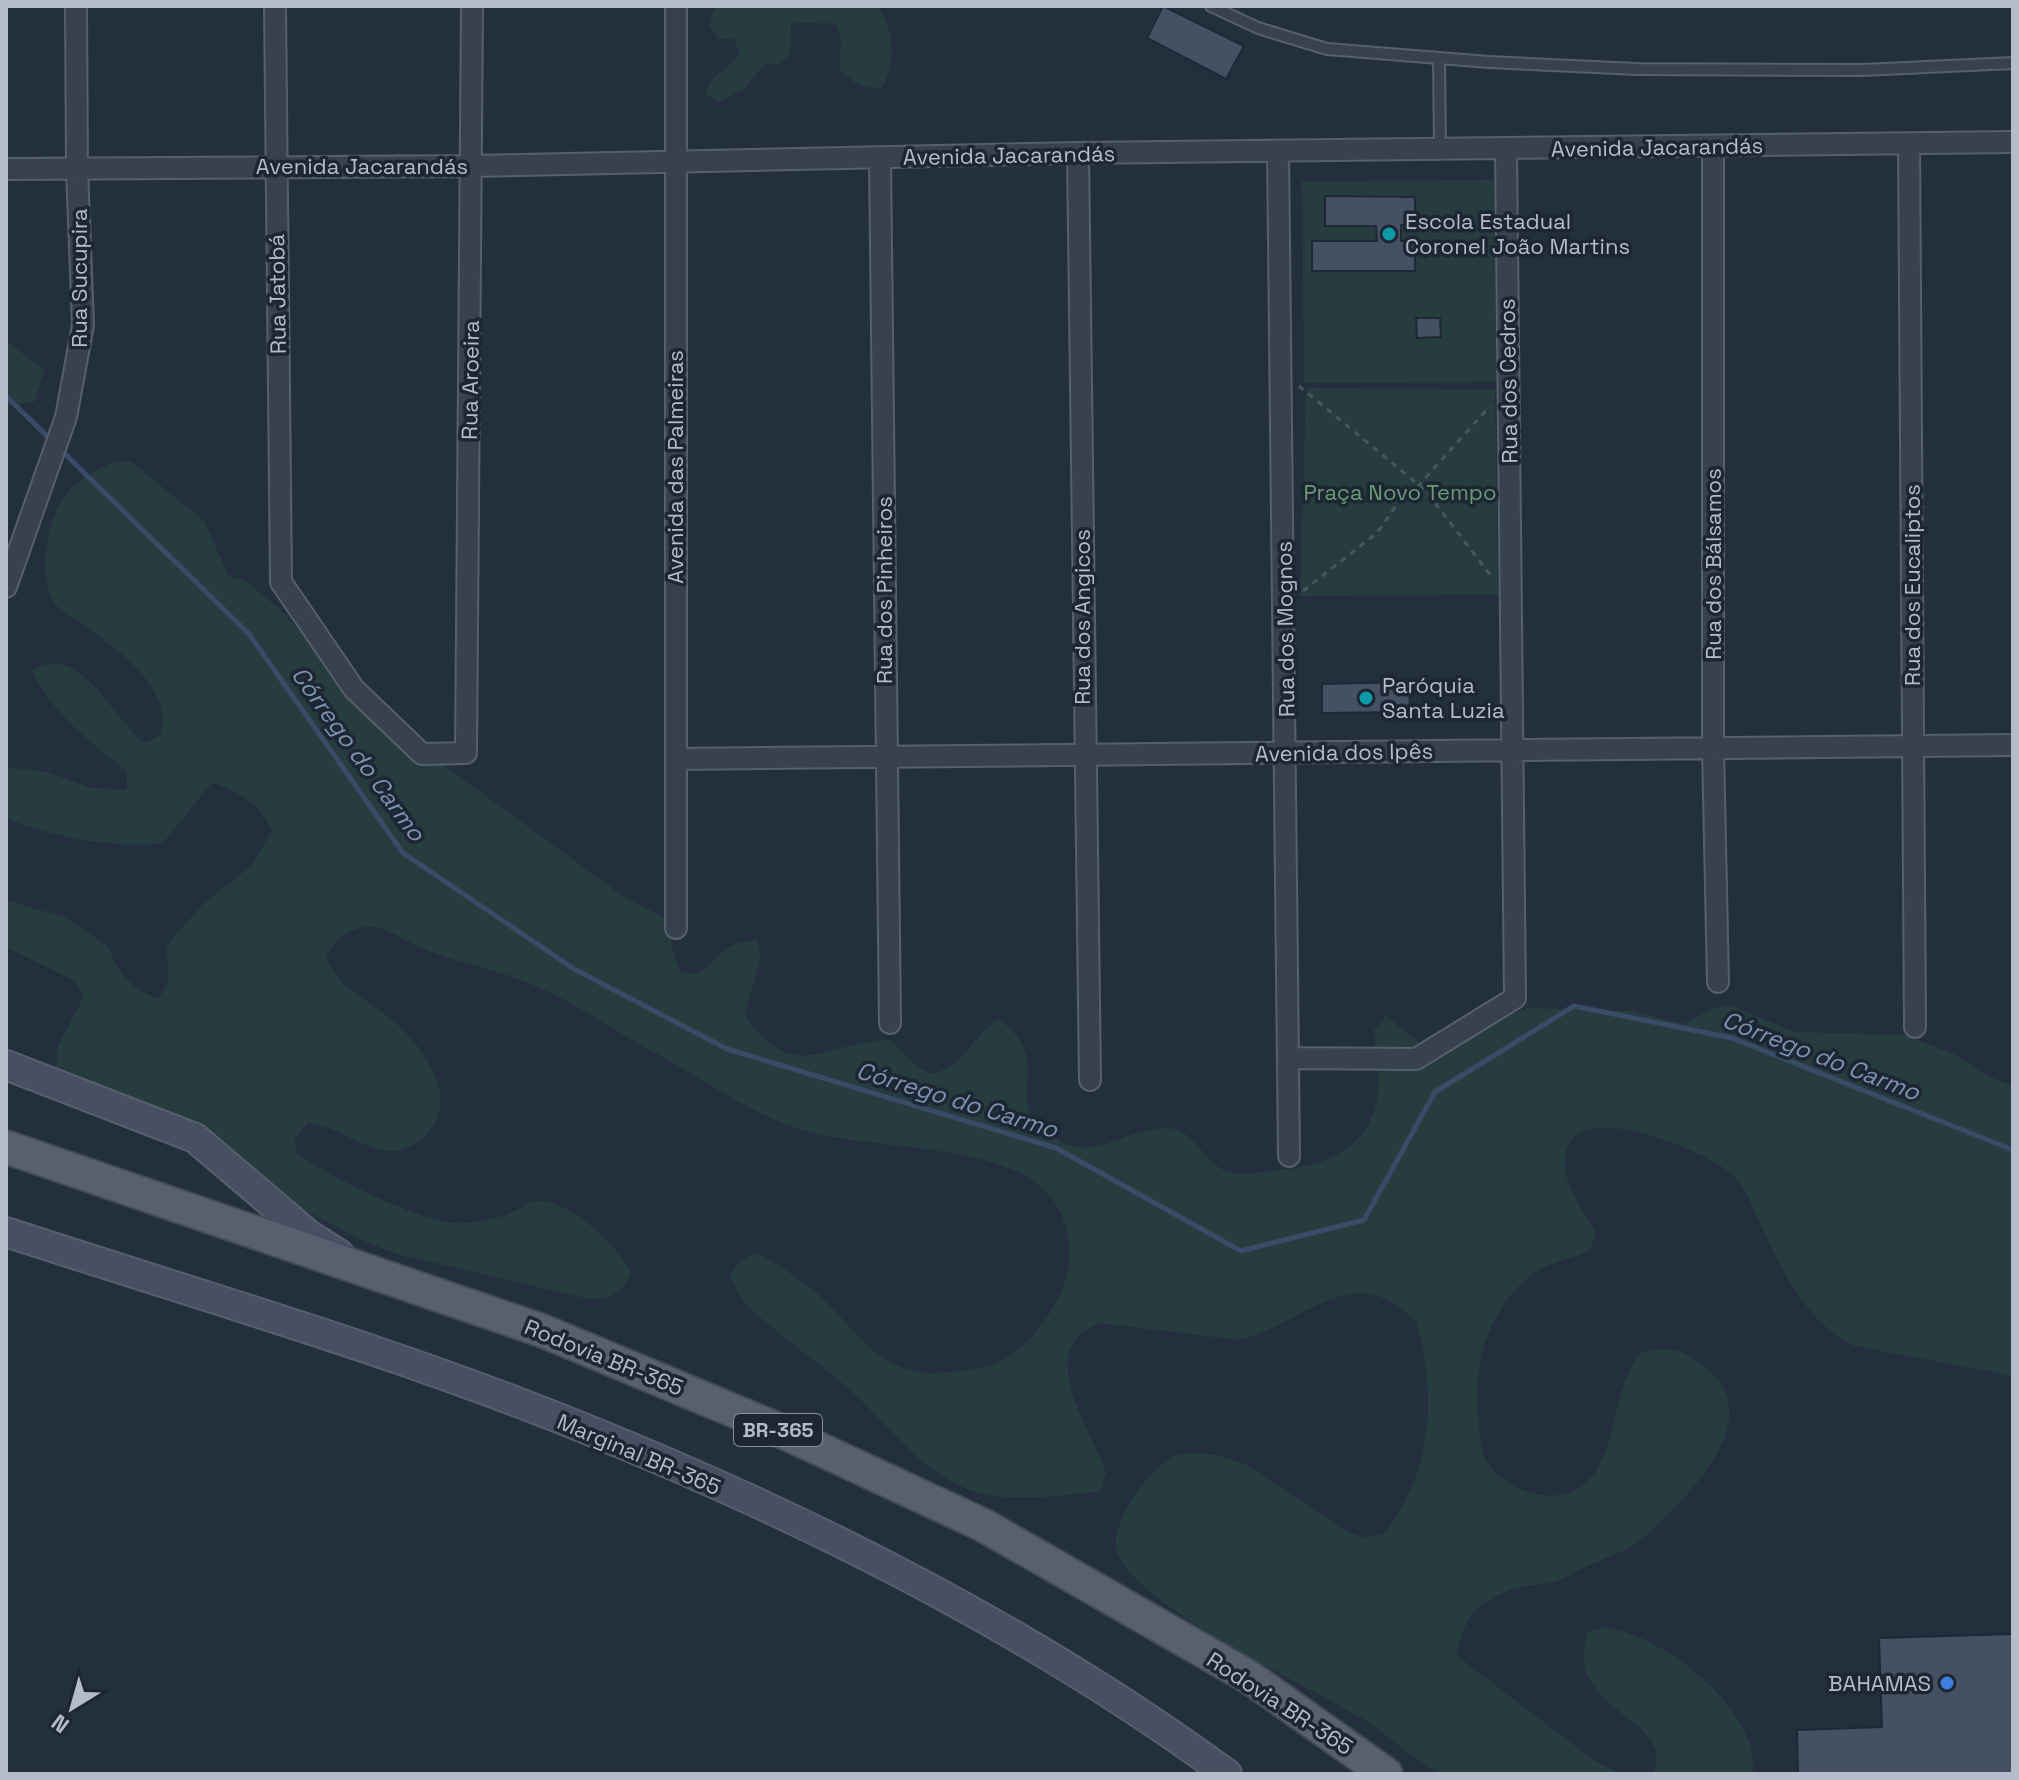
<svg xmlns="http://www.w3.org/2000/svg" width="2019" height="1780" viewBox="0 0 2019 1780" font-family="'Space Grotesk',sans-serif">
<rect width="100%" height="100%" fill="#242f3e"/>
<path fill="#263c3f" d="M718 6H877C894 26 897 66 882 87 862 90 853 82 839 69L841 37 835 23C819 25 806 21 791 24L790 54 779 64 764 65 744 89 719 102 705 94C712 71 729 71 740 53L734 39H719L709 26 713 11Z
M1494 180 1496 382 1304 383 1302 181Z
M6 341 45 370 34 402 6 407Z
M1306 388 1495 389 1498 595 1300 596Z
M114 462H132L205 522 229 577 243 579 276 606 397 731 623 896 667 919C672 939 671 957 682 973H700C719 954 731 940 758 940L760 958 745 1015C794 1087 824 1041 890 1040L915 1065 931 1074C963 1068 972 1037 998 1019 1051 1055 1012 1092 1035 1122 1039 1128 1049 1132 1054 1137 1091 1164 1122 1130 1163 1128 1191 1126 1199 1154 1220 1168 1236 1178 1262 1171 1280 1170 1329 1166 1373 1146 1378 1090 1380 1071 1375 1050 1374 1030L1386 1016 1430 1050 1445 1056 1489 1021 1528 1008 1632 1011 1683 1024 1713 1008 1730 1005 1795 1032 1904 1035 1956 1055 1990 1077 2013 1086V1376L1855 1346C1806 1323 1782 1270 1760 1223 1752 1207 1746 1188 1733 1175 1706 1150 1559 1087 1565 1167 1567 1191 1585 1213 1596 1233L1590 1250C1570 1260 1546 1262 1529 1277 1482 1316 1471 1377 1480 1433 1482 1443 1481 1454 1487 1462 1507 1493 1562 1509 1588 1481 1620 1445 1610 1390 1641 1352 1673 1346 1682 1349 1707 1369 1768 1418 1689 1495 1652 1530 1628 1553 1618 1552 1590 1565 1579 1569 1568 1577 1557 1581 1546 1585 1533 1584 1521 1587 1483 1597 1461 1617 1457 1656L1595 1761 1621 1774C1580 1774 1539 1774 1499 1774 1481 1774 1461 1777 1444 1774 1428 1771 1385 1733 1369 1723 1311 1686 1145 1612 1118 1555 1105 1527 1150 1466 1175 1456 1196 1448 1228 1457 1247 1465L1350 1533 1366 1538 1385 1533C1433 1468 1437 1397 1416 1321 1352 1257 1305 1324 1239 1340L1099 1323C1032 1349 1091 1429 1106 1472L1100 1491C1062 1496 1003 1504 967 1489 918 1469 885 1421 847 1387 816 1360 782 1338 752 1310 741 1300 735 1288 730 1274L741 1260 756 1253C779 1264 801 1280 820 1296 850 1323 870 1361 914 1371 936 1376 957 1371 978 1368 1017 1363 1049 1322 1063 1287 1076 1257 1069 1215 1046 1191 999 1143 871 1150 806 1131 754 1116 705 1080 657 1054 614 1031 574 1001 528 983 495 969 458 963 424 949 406 942 385 925 365 927 346 929 335 942 326 957 337 987 367 999 391 1019 417 1040 452 1085 437 1119 432 1133 416 1146 401 1150 370 1157 341 1126 308 1123L295 1138 297 1154C332 1177 414 1219 454 1223 472 1224 499 1219 515 1211 520 1209 525 1204 531 1202 562 1192 619 1246 631 1272 623 1294 611 1299 589 1299L397 1254 359 1239 67 1082 56 1066 58 1046 84 996 75 981 6 947V900L67 918 110 948C116 975 133 988 158 999L168 983 167 945 203 904 251 866 272 831C262 806 238 790 212 783L163 843C118 850 48 836 6 818V767L47 772 90 788 127 789V771C91 744 50 711 32 670 82 642 110 717 145 743L161 735C173 685 115 649 80 622 73 617 61 611 55 604 36 579 48 514 67 493 80 478 97 470 114 462Z
M1604 1627C1663 1635 1760 1708 1753 1774H1653C1679 1716 1560 1713 1588 1632Z"/>
<g fill="none" stroke-linecap="round" stroke-linejoin="round">
<path stroke="#394c67" stroke-width="5" d="M6 396 53 442
M60 449 249 634 403 853 574 969 727 1049 1056 1148 1241 1251 1364 1220 1435 1092 1574 1006 1732 1038 2013 1150"/>
</g>
<path fill="#455162" stroke="#1f2835" stroke-width="2" d="M1163 6 1244 46 1226 79 1147 38Z
M1325 196 1415 197V225H1401V241H1415V271H1312V241H1377L1376 226H1325Z
M1416 318H1440L1441 337 1417 338Z
M1409 682 1410 712 1322 713V684Z
M2013 1634V1774H1798L1797 1730 1882 1727 1879 1638Z"/>
<g fill="none" stroke-linecap="round" stroke-linejoin="round">
<defs>
<path id="lane" d="M1211 6 1258 28 1327 49 1489 62 1637 69 1862 70 2013 63
M1439 58 1440 149"/>
<path id="street" d="M275 6 281 582 354 689 422 754 466 753 472 6
M676 6V928
M1909 144 1915 1027
M1713 147V748L1718 982
M1278 151 1289 1156
M1078 153 1090 1080
M880 158 890 1023
M6 169 472 166 1078 153 2013 142
M6 587 66 417 83 325 77 169 76 6
M676 759 2013 745
M1290 1058 1416 1059 1515 998 1506 149"/>
<path id="secondary" d="M6 1065 195 1138 309 1235 339 1254
M6 1232C198 1295 394 1351 581 1427 805 1517 1032 1631 1227 1774"/>
<path id="primary" d="M6 1147 543 1331 770 1426 983 1525 1249 1677 1386 1774"/>
</defs>
<use href="#lane" stroke="#565f6c" stroke-width="14"/>
<use href="#street" stroke="#565f6c" stroke-width="24"/>
<use href="#secondary" stroke="#565f6c" stroke-width="32"/>
<use href="#primary" stroke="#414a57" stroke-width="36"/>
<path stroke="#44595c" stroke-width="3" stroke-dasharray="6 6" stroke-linecap="butt" d="M1299 386 1425 490 1492 577
M1303 591 1377 533 1400 500 1419 485 1490 406"/>
<use href="#lane" stroke="#38414e" stroke-width="10"/>
<use href="#street" stroke="#38414e" stroke-width="20"/>
<use href="#secondary" stroke="#465061" stroke-width="28"/>
<use href="#primary" stroke="#56606e" stroke-width="32"/>
</g>
<g fill="#0f9aa8" stroke="#1d2633" stroke-width="3">
<circle cx="1389" cy="234" r="8"/>
<circle cx="1366" cy="698" r="8"/>
</g>
<circle fill="#3f7fe0" stroke="#1d2633" stroke-width="3" cx="1947" cy="1683" r="8"/>
<g text-anchor="middle" stroke-width="7" stroke-linejoin="round" paint-order="stroke">
<rect fill="#1d2633" stroke="#878f9c" stroke-width="2" x="734" y="1414" width="88" height="32" rx="6"/>
<g font-size="20" font-weight="bold" fill="#b4bcc9">
<text x="778" y="1437">BR-365</text>
</g>
<g font-size="22" fill="#b4bcc9" stroke="#1d2633">
<text transform="translate(1657 147) rotate(-1)" y="8">Avenida Jacarandás</text>
<text transform="translate(1009 155) rotate(-1)" y="8">Avenida Jacarandás</text>
<text x="362" y="174">Avenida Jacarandás</text>
<text transform="translate(79 278) rotate(-90)" y="8">Rua Sucupira</text>
<text transform="translate(277 294) rotate(-91)" y="8">Rua Jatobá</text>
<text transform="translate(470 380) rotate(-89)" y="8">Rua Aroeira</text>
<text transform="translate(1508 381) rotate(-91)" y="8">Rua dos Cedros</text>
<text transform="translate(675 467) rotate(-90)" y="8">Avenida das Palmeiras</text>
<text transform="translate(1713 564) rotate(-90)" y="8">Rua dos Bálsamos</text>
<text transform="translate(1912 585) rotate(-90)" y="8">Rua dos Eucaliptos</text>
<text transform="translate(884 590) rotate(-90)" y="8">Rua dos Pinheiros</text>
<text transform="translate(1082 617) rotate(-90)" y="8">Rua dos Angicos</text>
<text transform="translate(1285 629) rotate(-91)" y="8">Rua dos Mognos</text>
<text transform="translate(1344 752) rotate(-1)" y="8">Avenida dos Ipês</text>
<text transform="translate(604 1357) rotate(22)" y="8">Rodovia BR-365</text>
<text transform="translate(639 1454) rotate(23)" y="8">Marginal BR-365</text>
<text transform="translate(1280 1703) rotate(33)" y="8">Rodovia BR-365</text>
</g>
<g font-size="22" fill="#b4bcc9" stroke="#1d2633" text-anchor="start">
<text x="1405" y="229">Escola Estadual<tspan x="1405" dy="25">Coronel João Martins</tspan></text>
<text x="1382" y="693">Paróquia<tspan x="1382" dy="25">Santa Luzia</tspan></text>
<text x="1931" y="1691" text-anchor="end">BAHAMAS</text>
</g>
<g font-size="22" fill="#6b9a76" stroke="#1d2633">
<text x="1400" y="500">Praça Novo Tempo</text>
</g>
<g font-size="24" font-style="italic" fill="#7c92b1" stroke="#1d2633">
<text transform="translate(358 754) rotate(54)" y="8">Córrego do Carmo</text>
<text transform="translate(1821 1056) rotate(21)" y="8">Córrego do Carmo</text>
<text transform="translate(957 1100) rotate(17)" y="8">Córrego do Carmo</text>
</g>
</g>
<rect width="2019" height="1780" fill="none" stroke="#b4bcc9" stroke-width="16"/>
<g transform="translate(72 1708) rotate(217)" stroke="#1d2633" stroke-width="6" paint-order="stroke">
<path d="M0-6L14 30L0 20L-14 30Z" fill="#b4bcc9"/>
<text y="-12" font-size="22" font-weight="bold" text-anchor="middle" fill="#b4bcc9">N</text>
</g>
</svg>
